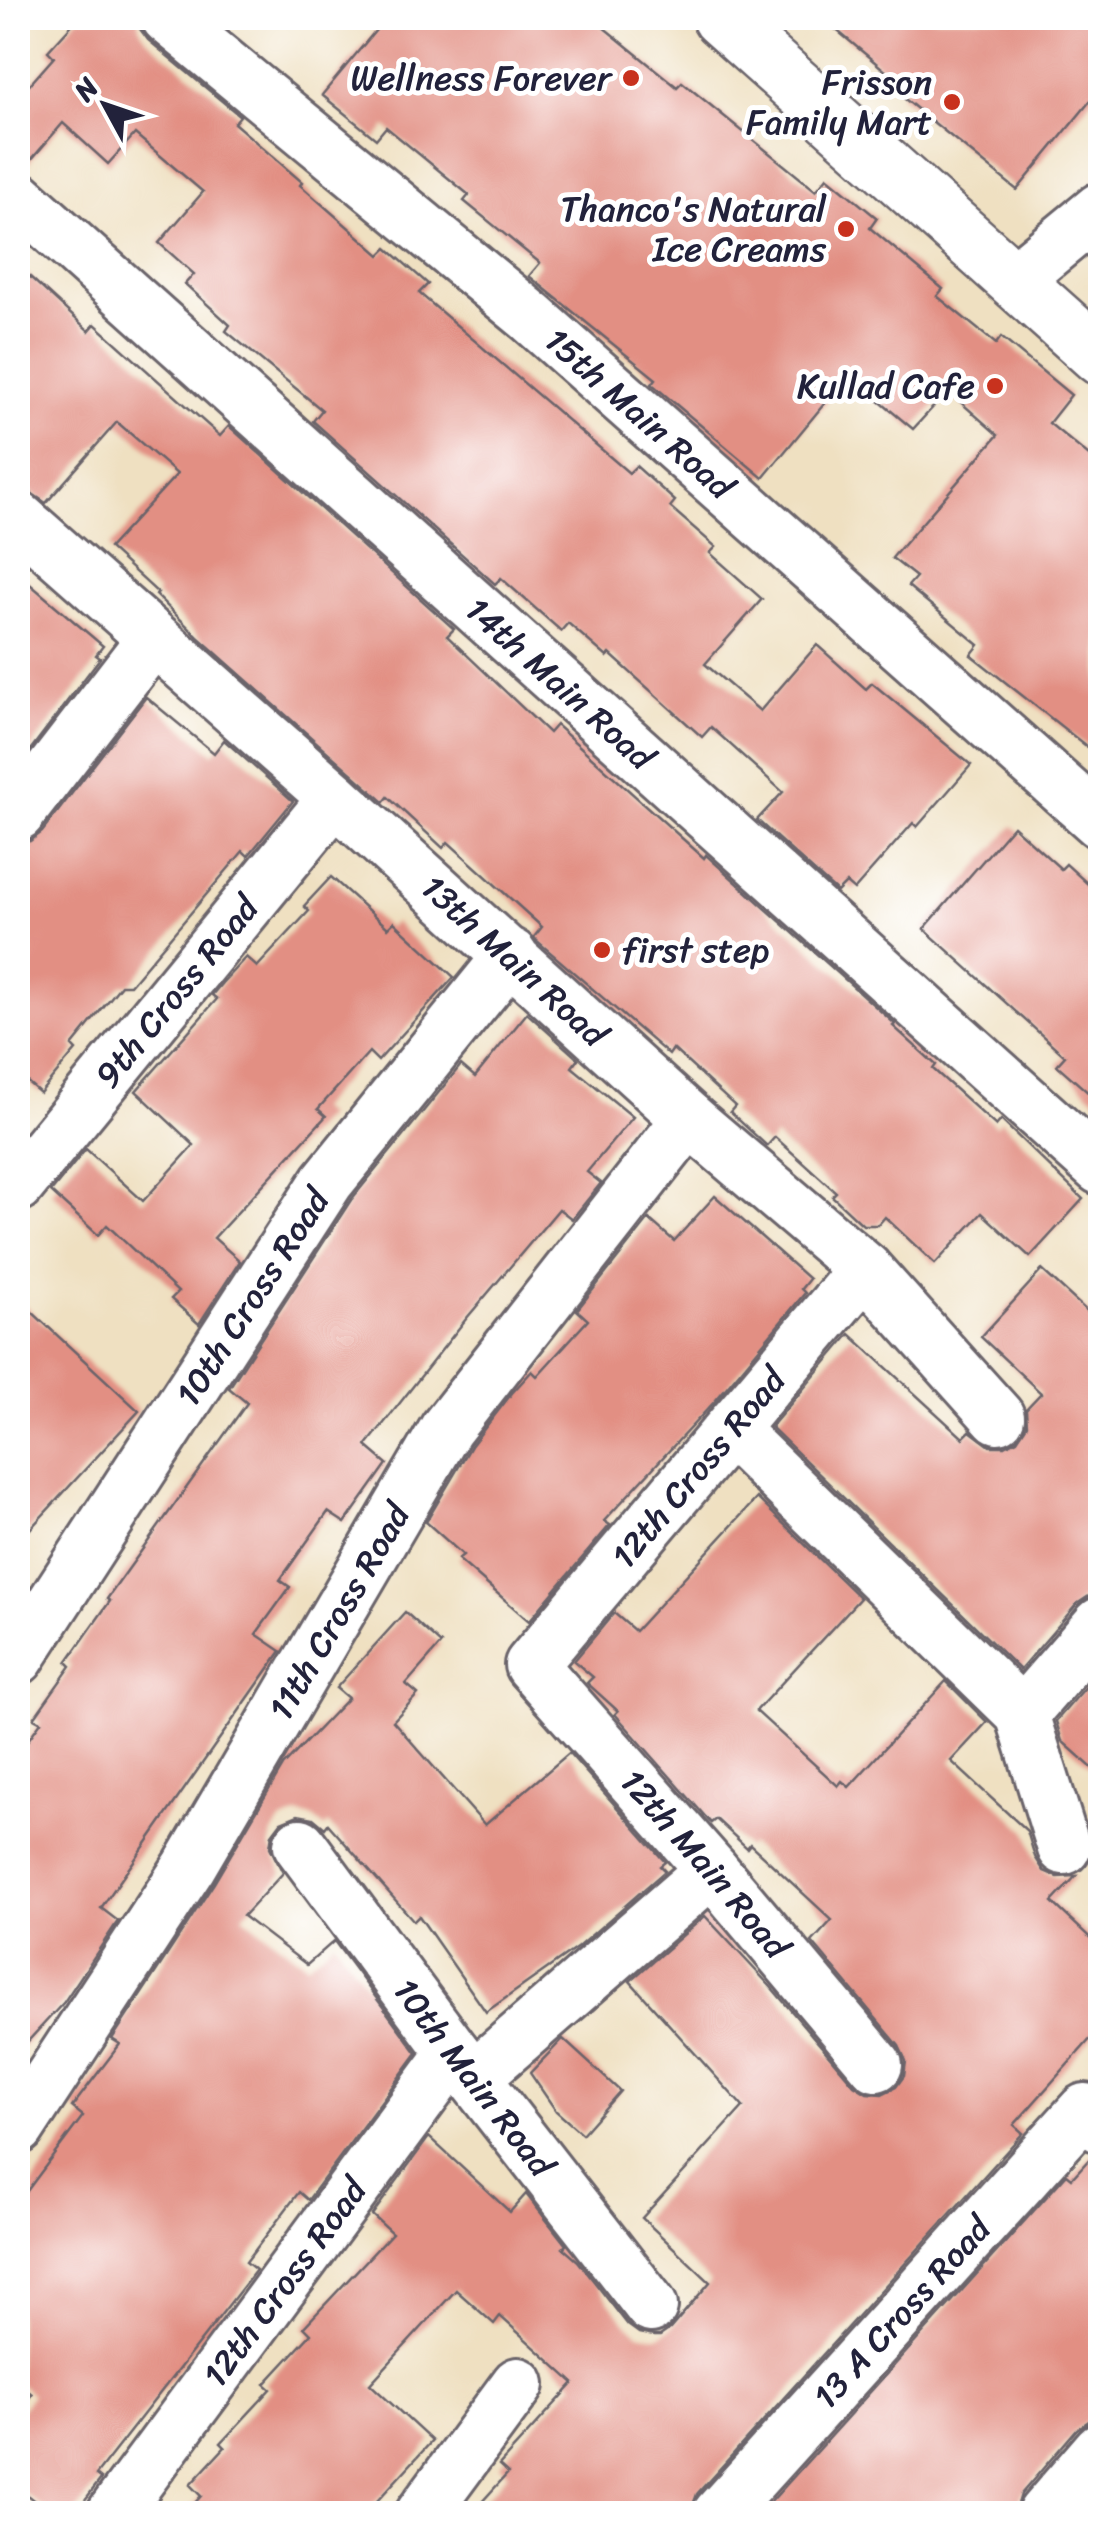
<svg xmlns="http://www.w3.org/2000/svg" width="1118" height="2531" viewBox="0 0 1118 2531" font-family="Sriracha,sans-serif">
<style>
.building{fill:#e28f83}
.lines{fill:none;stroke-linecap:round;stroke-linejoin:round}
.minor-casing{stroke:#6a646a;stroke-width:58}
.tertiary-casing{stroke:#6a646a;stroke-width:60}
.minor{stroke:#fff;stroke-width:52}
.tertiary{stroke:#fff;stroke-width:55}
.poi-dot{fill:#c8321e;stroke:#fff;stroke-width:4}
.labels{text-anchor:middle;stroke-width:10;stroke-linejoin:round;paint-order:stroke}
.poi-label{font-size:35px;fill:#22223b;stroke:#fff;text-anchor:end}
.street-label{font-size:35px;fill:#22223b;stroke:#fff}
</style>
<rect width="100%" height="100%" fill="#fff"/>
<filter id="ink" filterUnits="userSpaceOnUse"><feTurbulence type="fractalNoise" baseFrequency=".01" numOctaves="2"/><feDisplacementMap in="SourceGraphic" scale="20" xChannelSelector="R" yChannelSelector="G"/><feConvolveMatrix kernelMatrix="1 2 1 2 8 2 1 2 1" color-interpolation-filters="sRGB"/></filter>
<filter id="wash" filterUnits="userSpaceOnUse"><feTurbulence type="fractalNoise" baseFrequency=".0048" numOctaves="4" result="noise"/><feDisplacementMap in="SourceGraphic" scale="40" xChannelSelector="R" yChannelSelector="G"/><feGaussianBlur stdDeviation="2.25" result="paint"/><feColorMatrix in="noise" values="0 0 0 0 0 0 0 0 0 0 0 0 0 0 0 0 0 1.4 0 .05"/><feComposite in="paint" operator="in"/></filter>
<g filter="url(#wash)">
<rect width="100%" height="100%" fill="#efe0c1"/>
<g id="blocks">
<g class="building">
<path d="M78 18H139L140 29 148 40 240 116 234 123 302 182 300 185 380 255 387 248 428 284 419 293 629 473 636 466 675 501 670 507 716 547 710 553 762 599 705 664 760 711 817 645 866 689 872 683 971 765 917 827 913 823 854 890 846 883 837 892 757 820 783 792 711 727 702 737 610 654 607 657 568 623 561 631 501 578 495 584 313 421 322 410 226 331 230 325 185 284 194 274 159 243 203 192 135 134 108 164 63 123 24 168H18V98L54 57 48 51Z"/>
<path d="M386 18H592L677 87 682 82 816 191 827 177 877 218 870 228 943 289 937 296 996 344 1001 337 1071 395 1049 423 1100 465V757L971 655 979 645 908 586 916 577 892 558 998 435 948 391 913 429 848 375 763 478 652 384 656 379 529 276 540 263 464 201 469 195 386 127 376 139 322 95Z"/>
<path d="M822 18H1100V89L1017 190 900 95 906 88Z"/>
<path d="M18 266 89 331 95 324 220 436 229 426 454 629 447 636 549 733 556 725 704 858 706 855 895 1024 893 1026 936 1065 933 1069 996 1126 1001 1120 1083 1199 1030 1257 982 1213 935 1264 885 1217 878 1225H863L832 1196 836 1192 775 1137 767 1146 730 1112 735 1106 673 1049 669 1055 536 940 534 937 542 927 448 842 443 848 388 797 384 802 198 637 156 595 158 593 109 548 177 474 117 422 46 503 25 489H18Z"/>
<path d="M18 574 103 646 96 655 100 658 18 766Z"/>
<path d="M146 697 214 753 224 740 293 801 248 856 243 851 130 985H121L72 1046 76 1050 40 1093 18 1074V843L30 841 42 832Z"/>
<path d="M1013 826 1061 869 1066 864 1100 895V1103L1057 1065 1065 1056 924 929Z"/>
<path d="M331 877 388 928 394 922 454 977 378 1061 369 1052 318 1109 326 1116 214 1238 240 1261 199 1324 171 1299 178 1292 107 1225 98 1235 51 1192 86 1149 143 1201 194 1145 136 1091 217 999 212 995 222 983 246 957 257 967 309 911 304 906Z"/>
<path d="M527 1013 578 1059 572 1067 633 1117 587 1172 601 1183 572 1219 559 1209 466 1319 366 1446 387 1464 345 1523 328 1512 280 1580 290 1587 256 1634 281 1651 101 1908 118 1921 64 2002 18 2052V1754L41 1722 34 1718 71 1666 67 1662 110 1601 107 1599 247 1403 229 1388 351 1200 461 1065 475 1077Z"/>
<path d="M715 1196 809 1279 801 1289 805 1293 715 1401 604 1521 610 1525 529 1621 458 1559 463 1555 426 1522 471 1446 512 1393 532 1371 537 1376 588 1320 577 1310 649 1219 674 1241Z"/>
<path d="M1042 1270 1100 1323V1594L1089 1596 1077 1604 1020 1670 771 1427 850 1334 963 1438 970 1431 990 1446H1005L1017 1440 1027 1425 1026 1409 1041 1393 981 1337Z"/>
<path d="M18 1299 139 1411 18 1542Z"/>
<path d="M757 1498 860 1598 756 1711 838 1786 842 1781 849 1787 946 1681 987 1722 951 1761 1027 1831 1035 1857 1044 1871 1058 1877 1076 1876 1052 1902 1100 1947V2028L1014 2125 1023 2133 697 2494 690 2514H471L508 2473 499 2465 574 2383 500 2316 494 2324 456 2290 370 2384 432 2441 365 2514H185L201 2496 190 2485 225 2447 221 2443 271 2389 265 2384 311 2334 304 2327 392 2233 372 2215 429 2137 510 2212 526 2194 566 2245 563 2248 578 2261 628 2325 639 2333 654 2336H660L670 2329 710 2282 642 2218 743 2107 630 1981 705 1916 771 1987 854 2085 867 2093 882 2094 896 2087 904 2076 906 2061 899 2046 812 1942 832 1920 750 1844 747 1848 716 1819 711 1823 615 1714 618 1711 587 1683 593 1677 574 1661 614 1613 635 1631Z"/>
<path d="M405 1612 441 1644 406 1684 418 1694 393 1721 485 1825 569 1753 665 1862 660 1866 665 1871 578 1947 486 2012 419 1916 414 1921 328 1824 325 1828 313 1818 298 1815 281 1822 272 1834 270 1847 283 1873 243 1916 307 1965 334 1941 417 2053 308 2200 299 2192 246 2262 256 2270 96 2475 101 2479 74 2514H51L18 2488V2414L32 2394 18 2383V2203L83 2116 72 2107 120 2044 112 2039 214 1883 283 1766 348 1698 336 1688Z"/>
<path d="M1090 1682 1100 1691V1775L1062 1741 1056 1721Z"/>
<path d="M563 2039 620 2091 582 2134 556 2111 530 2073Z"/>
<path d="M1093 2155H1100V2420L1089 2421 1077 2429 1021 2494 1015 2514H760L1067 2174 1072 2178Z"/>
</g>
</g>
</g>
<g filter="url(#ink)">
<use href="#blocks" fill-opacity="0" stroke="#6a646a" stroke-width="2.5"/>
<g class="lines">
<g class="minor-casing">
<g id="minor">
<path id="s1" d="M168 18 531 317 1100 822"/>
<path id="s2" d="M18 197 1100 1168"/>
<path d="M1014 280 1100 209"/>
<path id="s3" d="M18 518 335 798 689 1119 865 1269 998 1417"/>
<path d="M18 814 153 639"/>
<path id="s4" d="M18 1185 335 798"/>
<path id="s5" d="M865 1269 531 1665 712 1870 876 2065"/>
<path d="M731 1430 1022 1714 1064 1848"/>
<path id="s6" d="M18 1658 327 1182 511 955"/>
<path d="M1022 1714 1100 1624"/>
<path id="s7" d="M300 1845 454 2053 651 2306"/>
<path d="M475 2076 712 1870"/>
<path id="s8" d="M18 2128 189 1867 446 1429 689 1119"/>
<path id="s9" d="M113 2514 454 2053"/>
<path d="M422 2514 518 2384"/>
<path id="s10" d="M719 2514 1085 2110 1100 2126"/>
<path d="M1044 2514 1100 2449"/>
</g>
</g>
<g class="tertiary-casing">
<path id="tertiary" d="M720 18 1100 357"/>
</g>
<use href="#minor" class="minor"/>
<use href="#tertiary" class="tertiary"/>
</g>
</g>
<g class="poi-dot">
<circle cx="631" cy="78" r="10"/>
<circle cx="952" cy="102" r="10"/>
<circle cx="846" cy="229" r="10"/>
<circle cx="995" cy="386" r="10"/>
<circle cx="602" cy="950" r="10"/>
</g>
<g class="labels">
<g class="poi-label">
<text x="611" y="90">Wellness Forever</text>
<text x="932" y="94">Frisson<tspan x="932" dy="40">Family Mart</tspan></text>
<text x="826" y="221">Thanco's Natural<tspan x="826" dy="40">Ice Creams</tspan></text>
<text x="975" y="398">Kullad Cafe</text>
<text x="622" y="962" text-anchor="start">first step</text>
</g>
<g class="street-label">
<text dy="12" stroke="none"><textPath href="#s1" startOffset="615">15th Main Road</textPath></text>
<text dy="12" stroke="none"><textPath href="#s2" startOffset="728">14th Main Road</textPath></text>
<text dy="12" stroke="none"><textPath href="#s3" startOffset="665">13th Main Road</textPath></text>
<text dy="12" stroke="none"><textPath href="#s4" startOffset="250">9th Cross Road</textPath></text>
<text dy="12" stroke="none"><textPath href="#s6" startOffset="430">10th Cross Road</textPath></text>
<text transform="translate(698 1468) rotate(-50)" y="12">12th Cross Road</text>
<text dy="12" stroke="none"><textPath href="#s8" startOffset="608">11th Cross Road</textPath></text>
<text dy="12" stroke="none"><textPath href="#s5" startOffset="782">12th Main Road</textPath></text>
<text dy="12" stroke="none"><textPath href="#s7" startOffset="290">10th Main Road</textPath></text>
<text dy="12" stroke="none"><textPath href="#s9" startOffset="288">12th Cross Road</textPath></text>
<text dy="12" stroke="none"><textPath href="#s10" startOffset="272">13 A Cross Road</textPath></text>
</g>
</g>
<rect width="1118" height="2531" fill="none" stroke="#fff" stroke-width="60"/>
<g transform="translate(105 105) rotate(310)" stroke="#ffffff" stroke-width="8" paint-order="stroke">
<path d="M0-8L18 38L0 25L-18 38Z" fill="#22223b"/>
<text y="-15" font-size="28" font-weight="bold" text-anchor="middle" fill="#22223b">N</text>
</g>
</svg>
